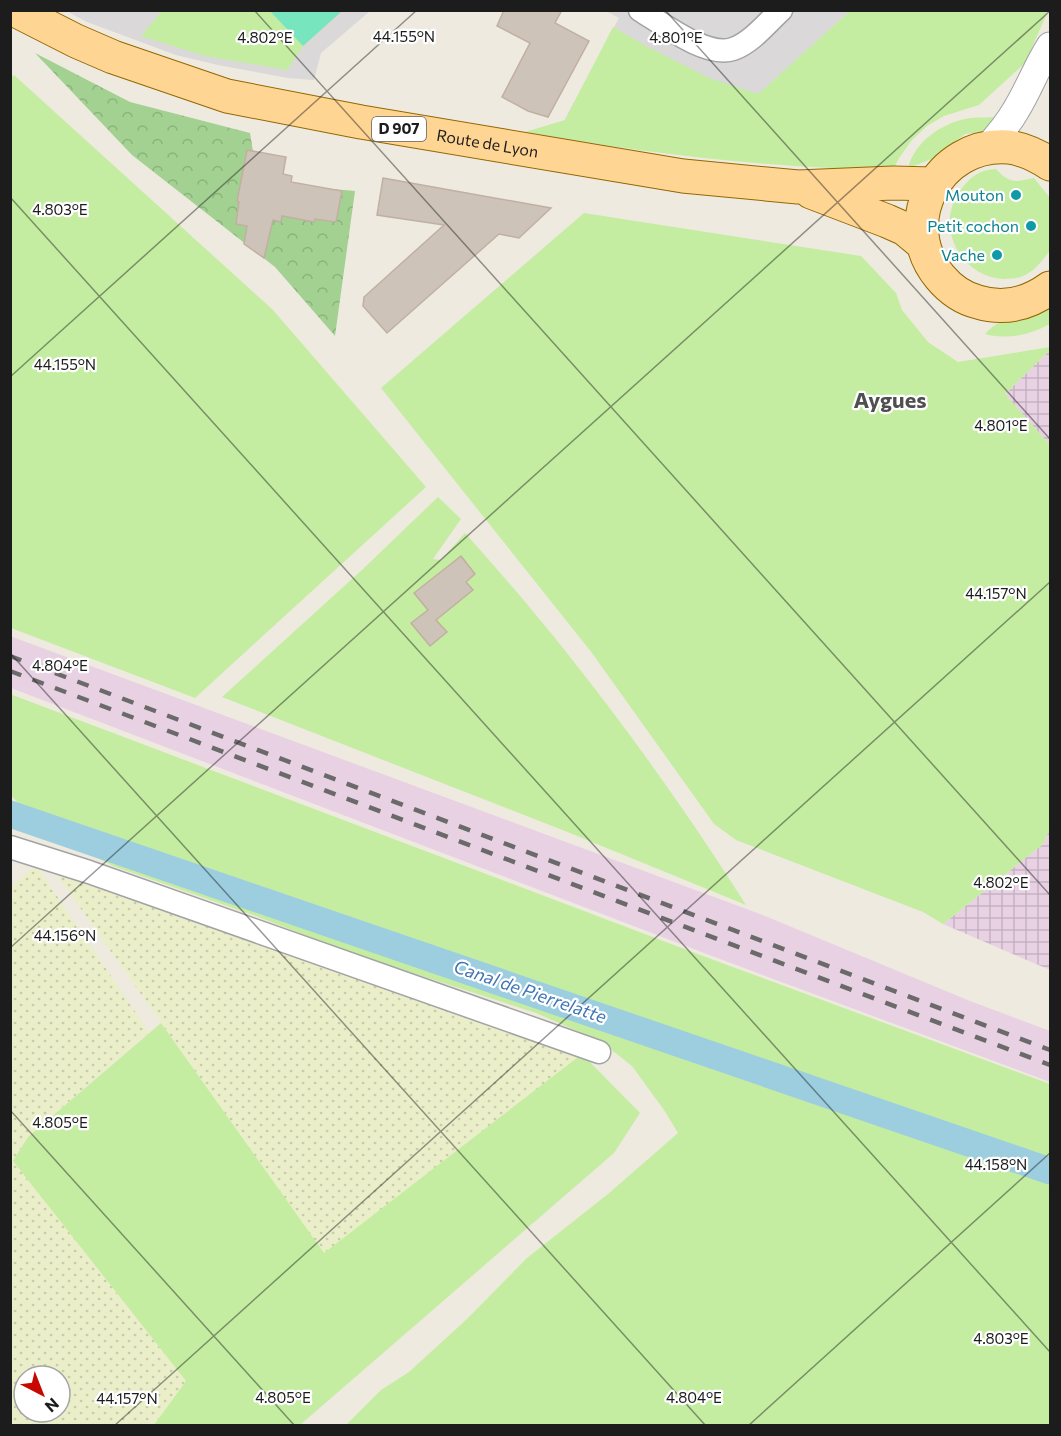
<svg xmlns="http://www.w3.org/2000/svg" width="1061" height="1436" viewBox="0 0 1061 1436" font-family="Commissioner,sans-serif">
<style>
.residential{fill:#dad8d8}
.industrial{fill:url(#industrial-grid)}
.railway{fill:#e8d1e3}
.farmland{fill:url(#farmland-dots);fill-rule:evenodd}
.grass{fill:#c4eda1}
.forest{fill:url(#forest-crowns)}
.pitch{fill:#77e5be}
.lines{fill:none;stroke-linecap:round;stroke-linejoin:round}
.canal{stroke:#9ccee0;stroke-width:27}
.building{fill:#cec3b9;stroke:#c1b0a1;stroke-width:1.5}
.minor-casing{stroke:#a3a3a3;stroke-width:25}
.tertiary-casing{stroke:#a3a3a3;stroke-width:29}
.primary-casing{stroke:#936800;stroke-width:35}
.minor{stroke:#fff;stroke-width:22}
.tertiary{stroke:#fff;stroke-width:27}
.primary{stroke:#ffd594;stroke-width:33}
.rail{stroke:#6a6a6a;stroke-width:4.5;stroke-dasharray:12 12;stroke-linecap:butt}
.ticks{fill:none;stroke:#1c1c1c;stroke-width:1.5;stroke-opacity:0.45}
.culture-dot{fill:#0f9aa8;stroke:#fff;stroke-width:2}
.labels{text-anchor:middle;stroke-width:4.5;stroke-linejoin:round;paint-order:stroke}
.shield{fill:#fff;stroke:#606060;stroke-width:1.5}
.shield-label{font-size:15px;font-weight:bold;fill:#1c1c1c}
.street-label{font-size:16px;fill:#1c1c1c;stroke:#fff}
.culture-label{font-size:16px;fill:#0d838f;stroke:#fff;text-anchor:end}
.water-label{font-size:18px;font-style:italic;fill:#4176b2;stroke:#fff}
.district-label{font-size:22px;font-weight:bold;fill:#4f4f4f;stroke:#fff}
.ticks-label{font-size:15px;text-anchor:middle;fill:#1c1c1c;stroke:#fff;stroke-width:4.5;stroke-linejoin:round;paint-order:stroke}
</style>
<defs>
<pattern id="industrial-grid" width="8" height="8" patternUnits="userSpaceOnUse" patternTransform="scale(1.5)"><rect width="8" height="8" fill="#e8d1e3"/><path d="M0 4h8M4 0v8" fill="none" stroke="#c6b3c2"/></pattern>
<pattern id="farmland-dots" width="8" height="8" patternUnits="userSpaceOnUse" patternTransform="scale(1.5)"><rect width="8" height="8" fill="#ebefc9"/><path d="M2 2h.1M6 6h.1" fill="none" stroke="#c9ccac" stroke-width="1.8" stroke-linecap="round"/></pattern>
<pattern id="forest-crowns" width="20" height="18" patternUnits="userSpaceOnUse" patternTransform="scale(1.5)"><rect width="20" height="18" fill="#a2d191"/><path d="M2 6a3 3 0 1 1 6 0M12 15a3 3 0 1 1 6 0" fill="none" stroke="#8bb37c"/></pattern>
</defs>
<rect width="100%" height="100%" fill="#eeeae0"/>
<g class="residential">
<path d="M69 11H370L321 53 314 80 288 78 218 65 176 55 87 22 70 13Z"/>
<path d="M606 11H850L759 94 612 129 565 119 619 18Z"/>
</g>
<g class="industrial">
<path d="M1050 350V445L1005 394Z"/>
<path d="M1050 828V970L943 924 1043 844Z"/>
</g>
<path class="railway" d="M10 636 760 914 970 1001 1050 1031V1082L712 956 11 688Z"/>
<g class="farmland">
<path d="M36 865 149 1032 28 1137 13 1161 186 1381 154 1425H11L10 888ZM24 1376H60V1412H24Z"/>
<path d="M50 865 582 1054 324 1254Z"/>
</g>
<g class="grass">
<path d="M162 11H270L303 46 287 70 205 56 141 36Z"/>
<path d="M850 11H1048L1025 63 979 105 944 116 927 126 912 140 899 158 893 170C770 168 647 154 525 132L565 120 613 27 646 46 709 78 758 94Z"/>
<path d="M14 75 273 310 426 487 195 698 11 628 10 78Z"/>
<path d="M994 117 992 125 981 132 965 134 932 159 908 168C915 141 943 122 970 118 978 117 986 118 994 117Z"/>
<path d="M996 169C1010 184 1015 182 1034 178L1050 198 1049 252C1043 259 1038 267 1030 272 1022 278 1013 279 1004 279 959 277 933 224 962 188 972 176 979 170 996 169Z"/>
<path d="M584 213 861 256 896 293 902 310 928 342 958 362 1050 347V350L1005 394 1050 445V828L1043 844 943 924 923 912 736 840 714 824 592 653 381 388Z"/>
<path d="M1050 305V324C1030 335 1008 340 985 334 1000 316 1029 312 1050 305Z"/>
<path d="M438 497 461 519 433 559 441 560 465 533C569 648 663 774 746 905L565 831 222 697 363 569Z"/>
<path d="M10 694 703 956 1050 1084V1425H346L381 1390 409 1372 468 1318 527 1258 608 1194 678 1133 664 1110 632 1066 600 1041 536 1013 351 953 256 916 113 866 37 825 11 795Z"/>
<path d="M161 1023 324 1253 582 1054 640 1113 614 1153 300 1425H154L186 1381 13 1161 28 1137Z"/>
</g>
<path class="forest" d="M35 53 130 102 250 133 258 182 355 191 335 336 275 267 132 155Z"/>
<path class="pitch" d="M270 11H342L303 46Z"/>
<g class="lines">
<path class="canal" d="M10 814 1050 1171"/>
</g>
<g class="building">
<path d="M504 10H562L555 23 589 41 548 117 528 111 502 97 530 43 497 26Z"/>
<path d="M247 150 286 157 283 174 292 176 291 182 342 191 336 222 315 219 314 222 282 216 281 222 273 220 264 258 244 244 247 226 236 224 239 202 237 201Z"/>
<path d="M383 178 461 192 551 208 519 238 499 234 387 333 363 306 364 297 444 225 377 215Z"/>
<path d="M461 556 475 574 466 582 473 590 436 620 447 632 430 646 411 623 428 610 414 593Z"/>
</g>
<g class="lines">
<g class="minor-casing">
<g id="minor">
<path d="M640 10C663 24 707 58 733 49 751 43 767 23 781 10"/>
<path d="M10 847 89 872 599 1052"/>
</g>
</g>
<g class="tertiary-casing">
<path id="tertiary" d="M987 148C998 136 1008 124 1016 110 1029 89 1037 66 1050 46"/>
</g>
<g class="primary-casing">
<g id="primary">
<path id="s1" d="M15 10 76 41 113 57 227 96 361 122 683 176 798 187 893 183 933 184"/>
<path d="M1050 164C1038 156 1024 149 1008 147 938 142 895 223 940 277 950 289 962 298 978 302 1004 310 1028 304 1050 288"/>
<path d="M811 192 887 221 905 229 923 244"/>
</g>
</g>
<use href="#minor" class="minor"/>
<use href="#tertiary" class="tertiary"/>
<use href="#primary" class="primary"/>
<g class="rail">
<path d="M10 656 1050 1050"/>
<path d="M10 671 1050 1065"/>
</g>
</g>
<path class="ticks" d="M254 10 1050 895M665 10 1050 439M10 197 1050 1352M10 377 417 10M10 653 706 1426M10 948 1050 11M10 1110 295 1426M114 1426 1050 582M748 1426 1050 1153"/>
<g class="culture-dot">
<circle cx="1016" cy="195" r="6"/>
<circle cx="1031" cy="226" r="6"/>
<circle cx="997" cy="255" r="6"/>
</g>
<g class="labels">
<rect class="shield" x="372" y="117" width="54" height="24" rx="4.5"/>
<g class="shield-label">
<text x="399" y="134">D 907</text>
</g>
<g class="street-label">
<text dy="6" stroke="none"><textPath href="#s1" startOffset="494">Route de Lyon</textPath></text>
</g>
<g class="culture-label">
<text x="1004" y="201">Mouton</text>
<text x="1019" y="232">Petit cochon</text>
<text x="985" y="261">Vache</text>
</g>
<g class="water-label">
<text transform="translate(530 992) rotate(19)" y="6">Canal de Pierrelatte</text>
</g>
<g class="district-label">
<text x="890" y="408">Aygues</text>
</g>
</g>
<g class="ticks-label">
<text x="404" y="42">44.155°N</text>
<text x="265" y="43">4.802°E</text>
<text x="676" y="43">4.801°E</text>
<text x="60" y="215">4.803°E</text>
<text x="65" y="370">44.155°N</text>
<text x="1001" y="431">4.801°E</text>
<text x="996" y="599">44.157°N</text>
<text x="60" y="671">4.804°E</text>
<text x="1001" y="888">4.802°E</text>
<text x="65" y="941">44.156°N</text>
<text x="60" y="1128">4.805°E</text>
<text x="996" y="1170">44.158°N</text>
<text x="1001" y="1344">4.803°E</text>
<text x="283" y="1403">4.805°E</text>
<text x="694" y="1403">4.804°E</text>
<text x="127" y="1404">44.157°N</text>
</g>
<rect width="1061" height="1436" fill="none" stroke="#1c1c1c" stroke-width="24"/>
<g transform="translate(42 1394) rotate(138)"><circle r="28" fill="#ffffff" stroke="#a4a4a4" stroke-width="1.5"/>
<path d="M0-4.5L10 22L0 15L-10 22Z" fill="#c70700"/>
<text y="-9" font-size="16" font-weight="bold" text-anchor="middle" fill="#1c1c1c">N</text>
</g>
</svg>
